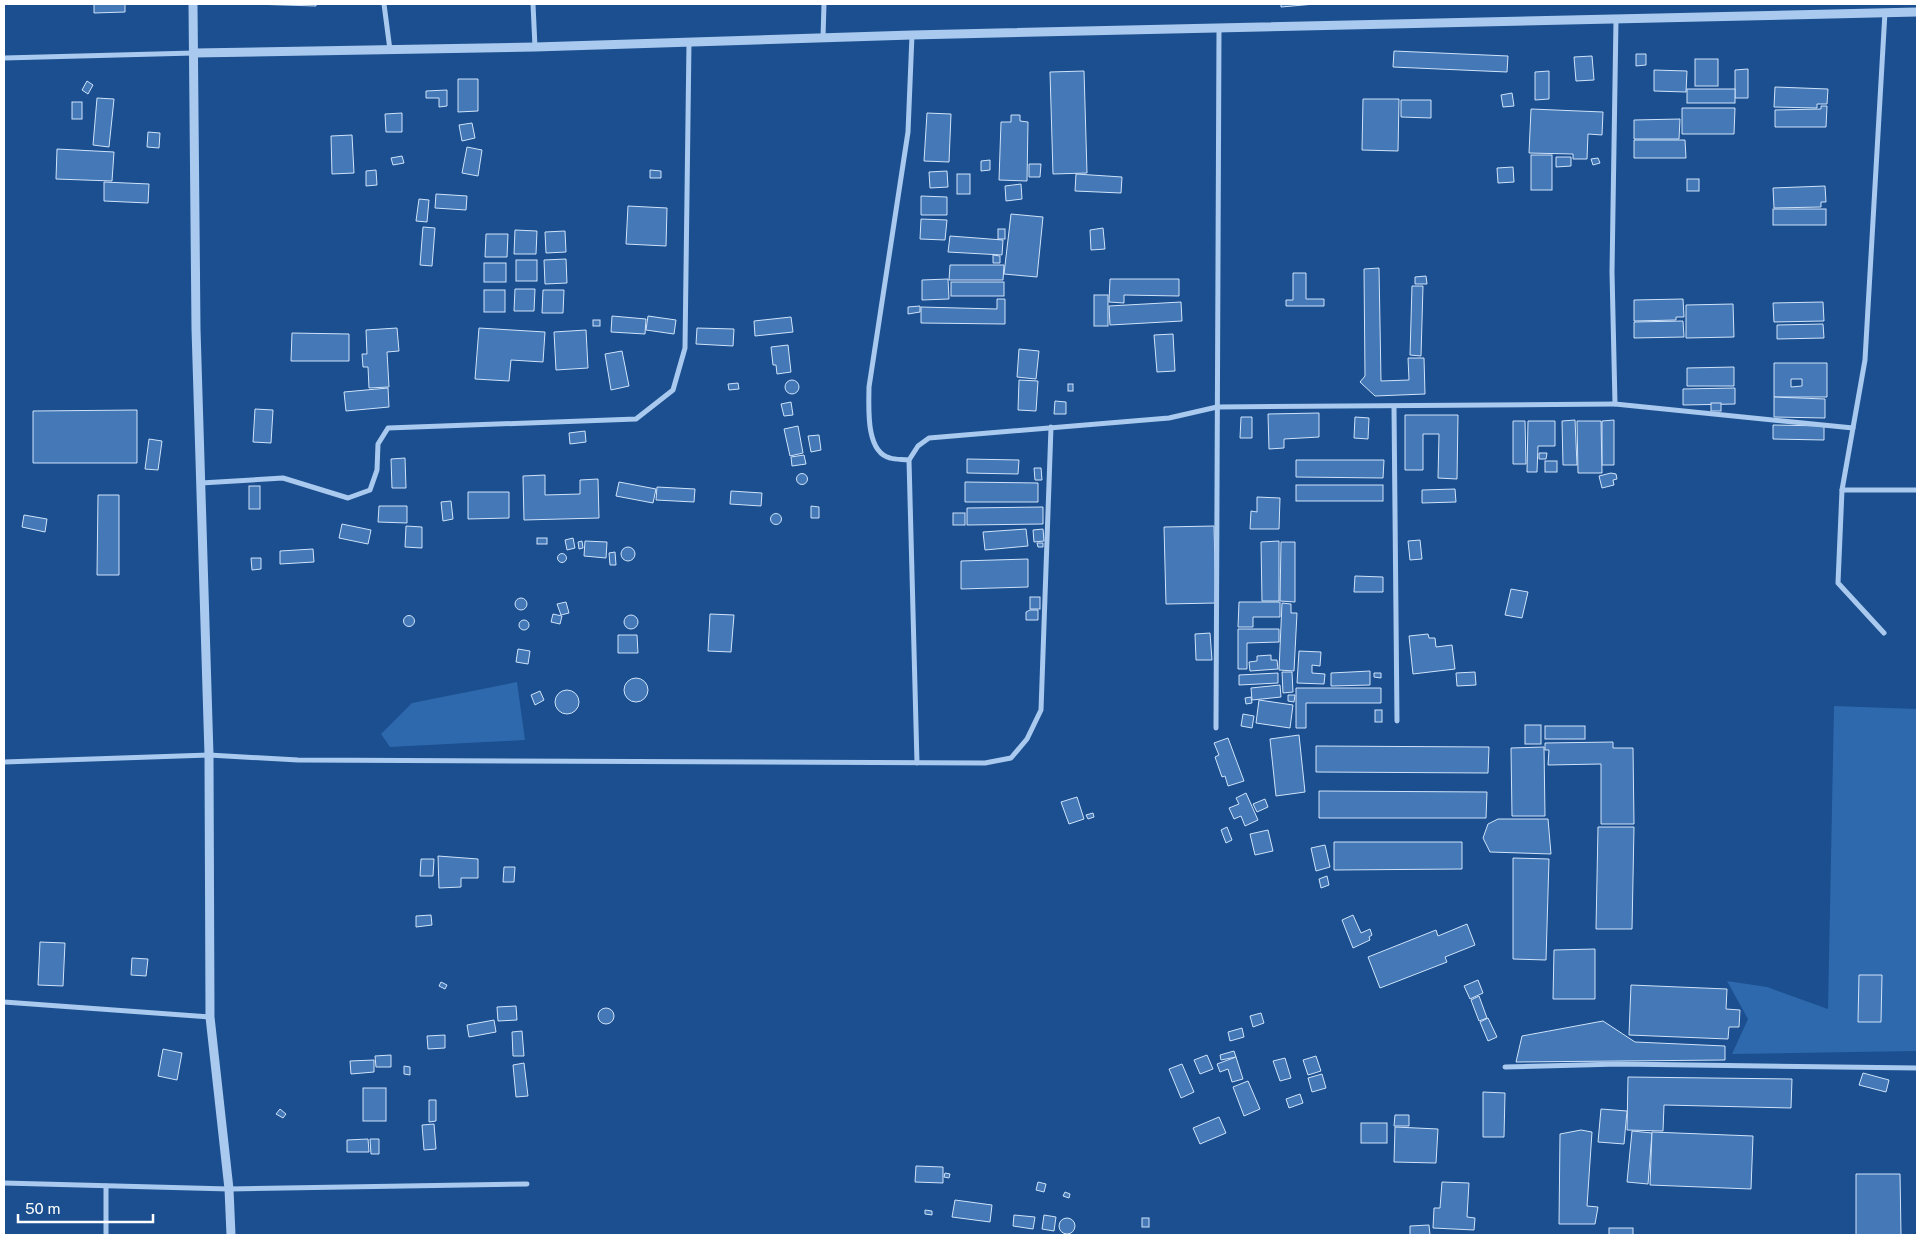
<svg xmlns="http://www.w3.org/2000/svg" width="1921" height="1239" viewBox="0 0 1921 1239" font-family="'Public Sans',sans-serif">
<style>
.green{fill:#2e69ad}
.building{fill:#4478b7;stroke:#cfe3fa;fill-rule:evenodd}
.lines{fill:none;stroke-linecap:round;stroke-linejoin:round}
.minor{stroke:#a9c9ee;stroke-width:5}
.tertiary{stroke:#a9c9ee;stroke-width:9}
</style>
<rect width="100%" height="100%" fill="#1b4f8f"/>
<g class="green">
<path d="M517 682 525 740 390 747 381 734 412 703Z"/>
<path d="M1834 706 1917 709V1051L1732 1054 1748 1019 1727 981 1767 987 1828 1009Z"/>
</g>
<g class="building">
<path d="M94 4H125V12L94 13Z"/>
<path d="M251 4H316V6Z"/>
<path d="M1281 4H1315L1281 7Z"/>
<path d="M1394 51 1508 56 1507 72 1393 67Z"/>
<path d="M1636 54H1646V65L1636 66Z"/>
<path d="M1592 56 1594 80 1576 81 1574 57Z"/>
<rect x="1695" y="59" width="23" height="27"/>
<path d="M1748 69V98H1735V70Z"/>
<path d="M1654 70 1687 71 1686 92 1654 91Z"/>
<path d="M1084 71 1087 173 1053 174 1050 72Z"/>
<path d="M1549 71V99L1535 100V72Z"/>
<path d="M458 79H478V111L458 112Z"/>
<path d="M87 81 93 85 88 94 82 90Z"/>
<path d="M1775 87 1828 89 1827 104H1817V108L1774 107Z"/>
<rect x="1687" y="89" width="48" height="14"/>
<path d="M447 90V106L439 107V98H426V91Z"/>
<path d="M1512 93 1514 106 1503 107 1501 95Z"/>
<path d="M97 98 114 99 109 147 93 145Z"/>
<path d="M1363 99H1399L1398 151 1362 150Z"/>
<path d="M1401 100H1431V118L1401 117Z"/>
<rect x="72" y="102" width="10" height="17"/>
<path d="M1821 106H1827L1826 127H1775V110L1821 109Z"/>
<path d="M1682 108H1735L1734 134H1682Z"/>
<path d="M1531 109 1603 112 1602 135 1588 134 1587 159H1573V154L1529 153Z"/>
<path d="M402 113V132H386L385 114Z"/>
<path d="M927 113 951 114 949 162 924 161Z"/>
<path d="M1011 115H1020V121L1028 122 1027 181 999 180 1001 122H1011Z"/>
<path d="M1680 119 1679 139H1634V120Z"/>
<path d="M472 123 475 138 462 141 459 125Z"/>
<path d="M148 132 160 133 159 148 147 147Z"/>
<path d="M352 135 354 173 332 174 331 136Z"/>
<path d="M1634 140H1685L1686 158H1634Z"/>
<path d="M467 147 482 150 478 176 462 173Z"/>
<path d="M57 149 114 152 112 181 56 179Z"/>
<rect x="1531" y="155" width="21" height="35"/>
<path d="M402 156 404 163 393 165 391 158Z"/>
<path d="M1556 157H1571V166L1556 167Z"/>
<path d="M1598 158 1600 163 1593 165 1591 159Z"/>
<path d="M990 160V170L981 171V161Z"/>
<path d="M1029 164H1041L1040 177H1029Z"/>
<path d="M1513 167 1514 182 1498 183 1497 168Z"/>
<path d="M376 170 377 185 366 186V171Z"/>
<path d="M650 170 661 171V178H650Z"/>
<path d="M947 171 948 187 930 188 929 172Z"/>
<rect x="957" y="174" width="13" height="20"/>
<path d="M1076 174 1122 177 1121 193 1075 191Z"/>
<rect x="1687" y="179" width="12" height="12"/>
<path d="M104 182 149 184 148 203 104 201Z"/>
<path d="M1021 184 1022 199 1006 201 1005 186Z"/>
<path d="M1825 186 1826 202H1821V207L1774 208 1773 188Z"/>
<path d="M436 194 467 196 466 210 435 208Z"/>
<path d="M921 196 947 197V215H921Z"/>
<path d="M419 199 429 200 427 222 416 221Z"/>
<path d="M628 206 667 208 666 246 626 244Z"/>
<rect x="1773" y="209" width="53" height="16"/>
<path d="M1011 214 1043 217 1037 277 1004 274Z"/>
<path d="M921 219 947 220 945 240 920 239Z"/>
<path d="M423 227 435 228 432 266 420 265Z"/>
<path d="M1103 228 1105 249 1091 250 1090 230Z"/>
<rect x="998" y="229" width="7" height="10"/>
<path d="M515 230 537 231 536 254H514Z"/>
<path d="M565 231 566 252 546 253 545 232Z"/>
<path d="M486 234H508L507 257H485Z"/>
<path d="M950 236 1003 240 1002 255 948 252Z"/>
<path d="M993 255 1000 256V263H993Z"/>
<path d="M566 259 567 283 545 284 544 260Z"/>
<rect x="516" y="260" width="21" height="21"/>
<rect x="484" y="263" width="22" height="19"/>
<path d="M950 265H1004L1003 280H949Z"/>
<path d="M1379 268 1381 381 1409 380 1408 358H1424L1425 394 1375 396 1360 382 1365 376 1364 269Z"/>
<path d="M1293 273H1306V299H1324V306H1286V300H1293Z"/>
<path d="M1426 276 1427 284H1415V277Z"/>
<path d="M948 279 949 299 922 300V280Z"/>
<path d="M1110 279H1179V296L1124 295V303L1109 302Z"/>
<rect x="951" y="282" width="53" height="14"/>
<path d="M1412 286H1423L1421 356 1410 355Z"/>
<path d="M515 289H535L534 311H514Z"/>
<rect x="484" y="290" width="21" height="22"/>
<path d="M543 290H564L563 313H542Z"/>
<rect x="1094" y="295" width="14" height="31"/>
<path d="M997 299H1005V324L921 323V307L997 309Z"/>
<path d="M1683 299 1684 317H1676V320L1634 321V300Z"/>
<path d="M1181 302 1182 321 1110 325 1109 306Z"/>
<path d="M1823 302 1824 321 1774 322 1773 303Z"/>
<path d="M1733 304 1734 337 1686 338V305Z"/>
<path d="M920 306V312L908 314V307Z"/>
<path d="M612 316 646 319 645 334 611 332Z"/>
<path d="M648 316 676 320 674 334 646 330Z"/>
<path d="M791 317 793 332 755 336 754 321Z"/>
<rect x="593" y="320" width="7" height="6"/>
<path d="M1683 321 1684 337 1634 338V322Z"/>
<path d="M1823 324 1824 338 1777 339V325Z"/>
<path d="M397 328 399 351 387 352 389 387 369 388 368 367H363L362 354H367L366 330Z"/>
<path d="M479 328 545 332 543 362 511 360 509 381 475 379Z"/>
<path d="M697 328 734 329 733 346 696 344Z"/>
<path d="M586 330 588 368 556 370 554 332Z"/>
<path d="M292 333 349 334V361H291Z"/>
<path d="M1173 334 1175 371 1157 372 1154 335Z"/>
<path d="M788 345 791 372 777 374 776 365H773L771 347Z"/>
<path d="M1019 349 1039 351 1036 379 1017 377Z"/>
<path d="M622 351 629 386 611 390 605 354Z"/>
<path d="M1774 363H1827V397H1774ZM1791 379H1802V386L1791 387Z"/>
<path d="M1734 367V386H1687V368Z"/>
<path d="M1019 380 1038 381 1036 411 1018 410Z"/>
<circle cx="792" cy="387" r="7"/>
<path d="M738 383 739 389 729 390 728 384Z"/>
<rect x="1068" y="384" width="5" height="7"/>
<path d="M388 388 389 407 346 411 344 392Z"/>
<path d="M1735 388V404L1683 405V389Z"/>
<path d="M1774 397 1825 399V418L1774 417Z"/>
<path d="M1055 401 1066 402V414H1054Z"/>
<path d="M791 402 793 415 784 416 781 404Z"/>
<rect x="1711" y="403" width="10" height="8"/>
<path d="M255 409 273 410 271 443 253 442Z"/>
<path d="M137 410V463H33V411Z"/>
<path d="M1319 413V437L1284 439V448L1269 449 1268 414Z"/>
<path d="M1405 415H1458L1457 479 1438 478 1439 434H1423V470H1405Z"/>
<path d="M1241 417H1252V438H1240Z"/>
<path d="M1355 417 1369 418 1368 439 1354 438Z"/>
<path d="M1575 420 1577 465H1563L1562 421Z"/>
<path d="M1614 420V465H1602V421Z"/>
<path d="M1513 421H1525L1526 464H1513Z"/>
<path d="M1528 421H1555V446H1538L1537 472H1527Z"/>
<path d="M1577 421H1601L1602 473H1578Z"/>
<path d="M1773 425 1824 426V440L1773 439Z"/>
<path d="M798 426 803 453 790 456 784 429Z"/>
<path d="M585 431 586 442 570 444 569 433Z"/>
<path d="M819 435 821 450 811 452 808 436Z"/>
<path d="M149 439 162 441 158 470 145 469Z"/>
<path d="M1539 453H1547L1546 459H1539Z"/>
<path d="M804 455 806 464 792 466 791 457Z"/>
<path d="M405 458 406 488H392L391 459Z"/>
<path d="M967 459 1019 460 1018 474 967 473Z"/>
<path d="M1296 460H1384L1383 478 1296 477Z"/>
<rect x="1545" y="461" width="12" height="11"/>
<path d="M1034 468H1041L1042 480H1035Z"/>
<path d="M1611 473 1616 474 1617 479 1613 480 1614 485 1602 488 1599 476Z"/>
<circle cx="802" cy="479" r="5.5"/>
<path d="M545 475V495L580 494V480L598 479 599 518 524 520 523 476Z"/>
<path d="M619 482 656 489 653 503 616 496Z"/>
<path d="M965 482 1038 483V502H965Z"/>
<rect x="1296" y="485" width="87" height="16"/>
<rect x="249" y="486" width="11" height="23"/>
<path d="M657 487 695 489 694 502 656 500Z"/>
<path d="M1455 489 1456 502 1422 503V490Z"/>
<path d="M731 491 762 493 761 506 730 504Z"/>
<path d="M468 492H509V518L468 519Z"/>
<path d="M98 495H119V575H97Z"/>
<path d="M1257 497 1280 498 1279 529H1250L1251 511 1257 512Z"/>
<path d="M451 501 453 519 443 521 441 502Z"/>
<path d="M379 506H407V523L378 522Z"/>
<path d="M811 506 819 507V518H811Z"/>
<path d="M1043 507V524L967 525V508Z"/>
<rect x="953" y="513" width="12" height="12"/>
<circle cx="776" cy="519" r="5.5"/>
<path d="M24 515 47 519 45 532 22 527Z"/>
<path d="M342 524 371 530 368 544 339 538Z"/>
<path d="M406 526 422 527V548L405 547Z"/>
<path d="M1214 526 1216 603 1166 604 1164 527Z"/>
<path d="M1026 529 1028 546 985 550 983 532Z"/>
<path d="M1043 529 1044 541 1034 542 1033 530Z"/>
<rect x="537" y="538" width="10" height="6"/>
<path d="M573 538 575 548 567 550 565 540Z"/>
<path d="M1420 540 1422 559 1410 560 1408 541Z"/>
<path d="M582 541 583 548 579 549 578 542Z"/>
<path d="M585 541 607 542 606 558 584 556Z"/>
<path d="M1279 541V601H1262L1261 542Z"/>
<path d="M1281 542H1295V602L1280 601Z"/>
<path d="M1037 543H1043V547H1038Z"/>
<circle cx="628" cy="554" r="7"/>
<path d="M313 549 314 562 280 564V551Z"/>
<path d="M615 552 616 565H610L609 553Z"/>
<circle cx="562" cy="558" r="4.5"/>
<path d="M251 558H261V569L252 570Z"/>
<path d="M1028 559V587L961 589V561Z"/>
<path d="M1355 576 1383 577V592H1354Z"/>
<path d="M1511 589 1528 592 1522 618 1505 615Z"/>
<rect x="1030" y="597" width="10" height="12"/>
<circle cx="521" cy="604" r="6"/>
<path d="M566 602 569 613 561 615 557 604Z"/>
<path d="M1239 602H1280V617H1253V627H1238Z"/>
<path d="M1282 603 1291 604V613H1297L1294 671 1279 670Z"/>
<path d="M1030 610H1038V620H1026V612Z"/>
<path d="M553 614 562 616 560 624 551 622Z"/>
<path d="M710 614 734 615 731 652 708 651Z"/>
<circle cx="631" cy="622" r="7"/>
<circle cx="409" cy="621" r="5.5"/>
<circle cx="524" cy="625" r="5"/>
<path d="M1238 629H1279V642L1247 643V669H1238Z"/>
<path d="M1210 633 1212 660H1196L1195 634Z"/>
<path d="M1428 634 1429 638H1435L1436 647 1452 645 1455 669 1413 674 1409 636Z"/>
<path d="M618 635H637L638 653H618Z"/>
<path d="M518 649 530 651 528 664 516 662Z"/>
<path d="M1299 651 1321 652 1320 666 1312 665V673L1325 674 1324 684 1297 683Z"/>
<path d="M1271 655V660H1277L1278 669 1250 671 1249 662 1257 661V656Z"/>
<path d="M1370 671V685L1331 686V673Z"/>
<path d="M1282 672H1292L1293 692 1283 693Z"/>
<path d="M1475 672 1476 685 1457 686 1456 673Z"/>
<path d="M1278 673V683L1239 685V675Z"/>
<path d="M1374 673H1381V678L1374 677Z"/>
<circle cx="636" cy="690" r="12"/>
<path d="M1280 685 1281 697 1252 700 1251 688Z"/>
<path d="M1296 688H1381V703H1306V728H1296Z"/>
<circle cx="567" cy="702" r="12"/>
<path d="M540 691 544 700 535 705 531 695Z"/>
<path d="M1288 695H1295L1294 702 1288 701Z"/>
<path d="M1251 697 1252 703 1246 704 1245 698Z"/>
<path d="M1259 700 1293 705 1290 728 1256 723Z"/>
<rect x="1375" y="710" width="7" height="12"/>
<path d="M1243 714 1254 716 1252 728 1241 726Z"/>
<rect x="1525" y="725" width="16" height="19"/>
<rect x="1545" y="726" width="40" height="13"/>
<path d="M1299 735 1305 792 1276 796 1270 739Z"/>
<path d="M1228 738 1244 781 1228 786 1225 776 1222 777 1215 757 1219 755 1214 743Z"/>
<path d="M1613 742V748H1633L1634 824H1601V764L1548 765 1549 750H1545V743Z"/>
<path d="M1316 746 1489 747 1488 773 1316 772Z"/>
<path d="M1544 747 1545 816H1512L1511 748Z"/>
<path d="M1319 791 1487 792 1486 818H1319Z"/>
<path d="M1246 793 1258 820 1245 826 1241 816 1234 819 1229 808 1239 804 1236 798Z"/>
<path d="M1077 797 1084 819 1069 824 1061 802Z"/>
<path d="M1265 799 1268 807 1257 812 1253 804Z"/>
<path d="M1093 813 1094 817 1088 819 1086 815Z"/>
<path d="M1498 819H1548L1551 854 1490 852 1483 838 1488 824Z"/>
<path d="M1227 827 1232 840 1226 843 1221 830Z"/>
<path d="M1598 827H1634L1632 929H1596Z"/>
<path d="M1268 830 1273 851 1255 855 1250 834Z"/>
<path d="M1334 842H1462V869L1334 870Z"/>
<path d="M1325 845 1330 867 1316 871 1311 848Z"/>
<path d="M438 856 478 859V878H461V887L439 888Z"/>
<path d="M1513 858 1549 859 1546 960 1513 959Z"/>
<path d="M421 859H434L433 876H420Z"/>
<path d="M504 867H515L514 882H503Z"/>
<path d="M1327 876 1329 885 1321 888 1319 879Z"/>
<path d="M431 915 432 925 416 927V916Z"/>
<path d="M1353 915 1361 933 1370 929 1372 935 1369 937 1370 940 1353 948 1342 920Z"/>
<path d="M1467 924 1475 945 1445 957 1447 962 1380 988 1368 957 1436 930 1438 936Z"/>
<path d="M40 942 65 943 63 986 38 985Z"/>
<path d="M1595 949V999H1553L1554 950Z"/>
<path d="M132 958 148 959 146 976 131 975Z"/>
<path d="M1859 975H1882L1881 1022H1858Z"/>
<path d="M1478 980 1483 993 1470 999 1464 986Z"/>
<path d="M441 982 447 985 445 989 439 986Z"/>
<path d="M1631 985 1727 989 1726 1009 1740 1010 1739 1027H1729L1728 1039 1629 1035Z"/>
<path d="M1479 996 1487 1018 1479 1021 1471 1000Z"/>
<path d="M516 1006 517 1020 498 1021 497 1007Z"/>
<circle cx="606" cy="1016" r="8"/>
<path d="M1261 1013 1264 1023 1253 1027 1250 1016Z"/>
<path d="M1488 1018 1497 1037 1488 1041 1480 1022Z"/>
<path d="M494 1020 496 1032 469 1037 467 1025Z"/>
<path d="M1603 1021 1635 1042 1725 1046V1060L1516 1062 1522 1036Z"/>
<path d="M1242 1028 1244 1037 1230 1041 1228 1032Z"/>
<path d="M522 1031 524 1056H513L512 1032Z"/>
<path d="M445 1035V1048L428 1049 427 1036Z"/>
<path d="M163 1049 182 1053 177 1080 158 1076Z"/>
<path d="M1234 1051 1236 1057 1221 1060 1220 1055Z"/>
<path d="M391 1055V1067H376L375 1056Z"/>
<path d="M1207 1055 1213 1069 1200 1074 1194 1060Z"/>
<path d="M1316 1056 1321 1071 1308 1075 1303 1060Z"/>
<path d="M1236 1057 1243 1079 1232 1082 1228 1069 1220 1072 1217 1064Z"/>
<path d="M1285 1058 1291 1078 1280 1081 1273 1061Z"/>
<path d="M374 1060V1072L351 1074 350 1061Z"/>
<path d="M524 1063 528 1096 516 1097 513 1065Z"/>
<path d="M1182 1064 1194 1092 1181 1098 1169 1069Z"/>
<path d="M404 1066 410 1067V1075L404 1074Z"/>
<path d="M1863 1073 1889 1080 1886 1092 1859 1085Z"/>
<path d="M1322 1074 1326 1088 1312 1092 1308 1078Z"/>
<path d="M1628 1077 1792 1079 1791 1108 1664 1105 1663 1131 1627 1130Z"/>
<path d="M1248 1081 1260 1109 1244 1116 1233 1087Z"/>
<rect x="363" y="1088" width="23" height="33"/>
<path d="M1483 1092 1505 1093 1504 1137H1483Z"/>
<path d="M1300 1094 1303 1103 1289 1108 1286 1099Z"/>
<path d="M429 1100H436V1121L429 1122Z"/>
<path d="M280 1109 286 1114 283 1118 276 1114Z"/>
<path d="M1601 1109 1627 1111 1624 1144 1598 1142Z"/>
<path d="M1395 1115H1409V1126H1394Z"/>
<path d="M1219 1117 1226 1133 1200 1144 1193 1128Z"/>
<rect x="1361" y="1123" width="26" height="20"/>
<path d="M434 1124 436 1149 424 1150 422 1125Z"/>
<path d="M1395 1127 1438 1129 1436 1163 1394 1162Z"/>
<path d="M1581 1130 1592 1132 1587 1206 1598 1207 1595 1224H1559L1560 1134Z"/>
<path d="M1632 1131 1652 1133 1648 1184 1627 1182Z"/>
<path d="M1652 1132 1753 1136 1751 1189 1650 1185Z"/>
<path d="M368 1139 369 1152H347V1140Z"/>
<path d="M370 1139H379V1154H371Z"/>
<path d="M916 1166 943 1167V1183L915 1182Z"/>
<path d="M945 1173 950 1174 949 1178 944 1177Z"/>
<path d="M1856 1174H1900L1901 1235H1856Z"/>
<path d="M1038 1182 1046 1184 1044 1192 1036 1190Z"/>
<path d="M1442 1182 1469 1183 1467 1217 1475 1218 1474 1230 1433 1228 1434 1208H1440Z"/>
<path d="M1065 1192 1070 1194 1069 1198 1063 1196Z"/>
<path d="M955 1200 992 1205 990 1222 952 1217Z"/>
<path d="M925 1210 932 1211V1215L925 1214Z"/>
<path d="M1014 1215 1035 1217 1033 1229 1013 1226Z"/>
<path d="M1044 1215 1056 1217 1054 1231 1042 1229Z"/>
<rect x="1142" y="1218" width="7" height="9"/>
<circle cx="1067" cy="1226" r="8"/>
<path d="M1429 1225 1430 1235H1410V1226Z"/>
<rect x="1609" y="1228" width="24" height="7"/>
</g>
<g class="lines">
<g class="minor">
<path d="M384 4 390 50"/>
<path d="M533 4 535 47"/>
<path d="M1616 20 1612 272 1615 404 1853 428"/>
<path d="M912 35 908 132 869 387C869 406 865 452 890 458 896 460 903 459 909 460L918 446 929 438 1169 418 1217 407 1615 404"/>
<path d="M823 38 824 4"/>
<path d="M4 58 194 53"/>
<path d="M1394 407 1397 721"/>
<path d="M909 460 917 763"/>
<path d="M201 483 283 478 348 498 370 490 377 470 378 444 388 428 636 419 673 390 685 348 689 42"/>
<path d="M1842 490H1917"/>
<path d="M1884 633 1838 583 1842 490 1865 360 1885 12"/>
<path d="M1216 728 1219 29"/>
<path d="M4 762 209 755 298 760 985 763 1011 758 1027 739 1041 710 1051 427"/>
<path d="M4 1002 210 1017"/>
<path d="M1505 1067 1619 1064 1917 1068"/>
<path d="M4 1183 229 1189 527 1184"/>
<path d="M106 1235V1186"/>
</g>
<g class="tertiary">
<path d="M193 4 196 329 209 755 210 1017 229 1189 231 1235"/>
<path d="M194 53 535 47 912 35 1917 12"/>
</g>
</g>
<rect width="1921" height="1239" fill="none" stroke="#ffffff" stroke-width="10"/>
<path d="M18 1214v8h135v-8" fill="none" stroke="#ffffff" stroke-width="2.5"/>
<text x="25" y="1214" font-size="15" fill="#ffffff" stroke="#1b4f8f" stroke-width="4" paint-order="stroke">50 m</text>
</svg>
